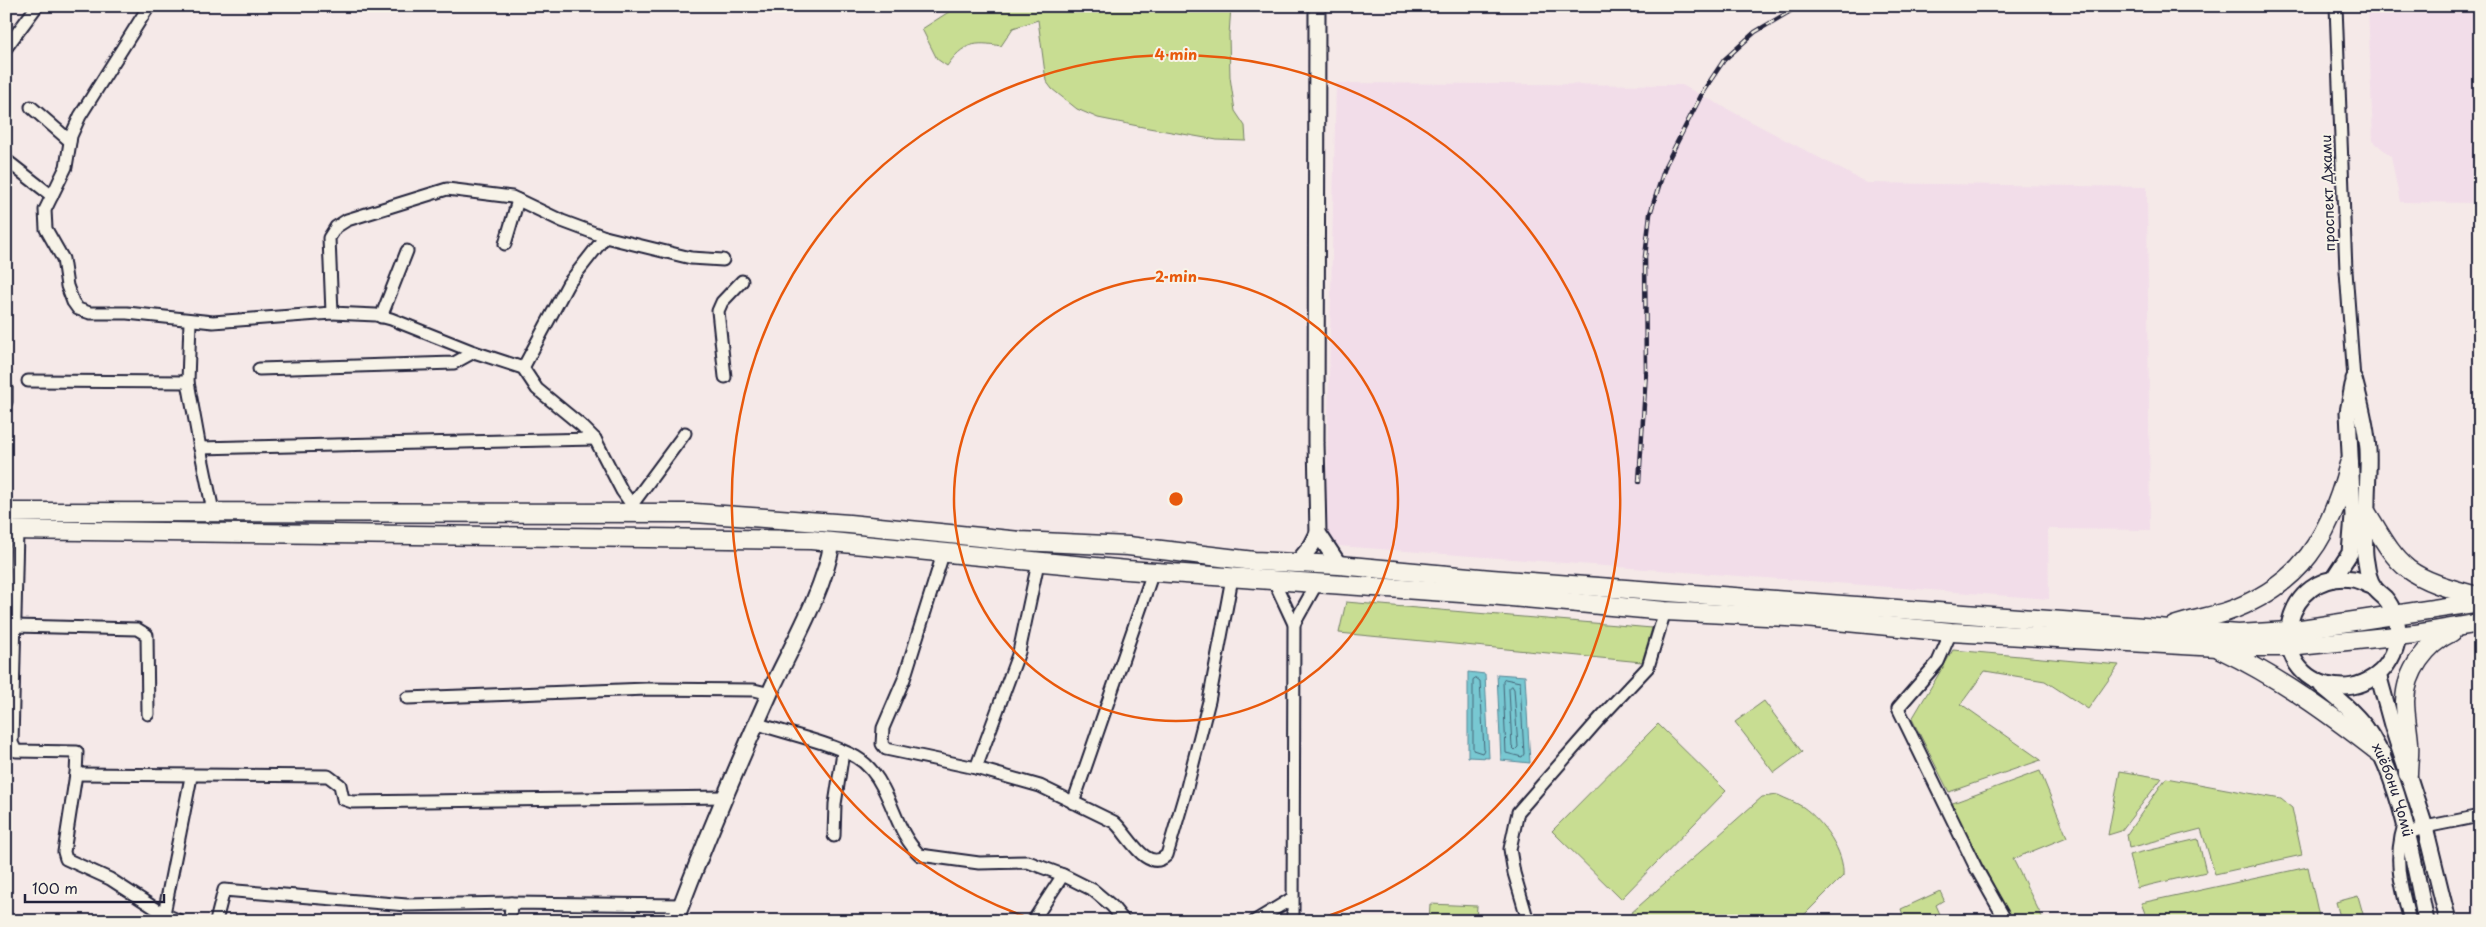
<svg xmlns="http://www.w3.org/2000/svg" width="2486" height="927" viewBox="0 0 2486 927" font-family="'Playpen Sans',sans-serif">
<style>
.built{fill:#f2dde9}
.green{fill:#c8dd92;stroke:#758066}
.water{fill:#78c8d2;stroke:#568696}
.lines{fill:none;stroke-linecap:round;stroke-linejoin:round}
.shore{stroke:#446477;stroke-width:1}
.street-casing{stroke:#22223b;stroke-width:15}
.secondary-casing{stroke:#22223b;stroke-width:19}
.primary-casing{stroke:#22223b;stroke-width:21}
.street{stroke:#f7f3e8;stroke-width:11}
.secondary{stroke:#f7f3e8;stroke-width:15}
.primary{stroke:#f7f3e8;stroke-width:18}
.rail-casing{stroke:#22223b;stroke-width:4.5}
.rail{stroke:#f7f3e8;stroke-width:2.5;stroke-dasharray:8;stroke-linecap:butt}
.ring{fill:none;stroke:#e8590c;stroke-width:2.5}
.labels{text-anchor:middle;stroke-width:4;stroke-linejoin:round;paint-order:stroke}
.street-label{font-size:14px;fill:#22223b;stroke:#f7f3e8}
.centre{fill:#e8590c;stroke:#f7f3e8;stroke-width:2.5}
.ring-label{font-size:15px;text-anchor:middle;font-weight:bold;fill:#e8590c;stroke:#f7f3e8;stroke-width:4;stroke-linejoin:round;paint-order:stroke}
</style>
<rect width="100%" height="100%" fill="#f5e9e8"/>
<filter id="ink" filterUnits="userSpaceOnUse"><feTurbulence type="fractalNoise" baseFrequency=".02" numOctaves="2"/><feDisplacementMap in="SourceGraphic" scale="10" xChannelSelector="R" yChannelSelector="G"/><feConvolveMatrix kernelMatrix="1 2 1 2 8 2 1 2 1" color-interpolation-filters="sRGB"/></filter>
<g filter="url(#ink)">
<g class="built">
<path d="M2368 6H2480V203L2400 202 2391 156 2373 141Z"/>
<path d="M1336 83 1682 85 1867 183 2147 187 2150 530 2048 529 2049 599 1325 545Z"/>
</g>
<g class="green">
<path d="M958 6H1231L1229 35 1230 77 1235 111 1245 126 1246 141 1217 140 1143 127 1098 118 1077 109 1052 89 1046 81 1038 20 1013 28 1001 46C975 41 963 43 947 66L937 59 922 29Z"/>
<path d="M1346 602 1652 628 1642 662 1339 633Z"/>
<path d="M1953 650 2119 665 2088 709 2045 681 1985 671 1961 704 2041 760 1949 792 1912 719Z"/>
<path d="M1764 701 1802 752 1774 773 1735 722Z"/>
<path d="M1658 724 1726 791 1621 899 1552 831Z"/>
<path d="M2040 771 2067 837 2013 859 2044 921H2013L1950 804Z"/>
<path d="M2120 771 2162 778 2121 831 2108 835Z"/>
<path d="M2166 778 2281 799 2292 808 2302 855 2215 874 2201 829 2129 848 2127 834Z"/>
<path d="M1778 795C1786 799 1795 802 1803 807 1823 821 1845 852 1843 876L1798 921H1633L1630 914 1762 797Z"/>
<path d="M2198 839 2206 872 2137 888 2129 855Z"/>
<path d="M2308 867 2320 921H2148L2141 903Z"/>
<path d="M1940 891 1944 900 1936 905 1943 921H1905L1901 909Z"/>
<path d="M2358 896 2365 921H2341L2336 902Z"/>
<path d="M1430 904 1477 906 1476 921H1429Z"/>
</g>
<g class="water">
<path d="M1468 672 1485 674 1489 758 1468 757Z"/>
<path d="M1497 674 1525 676 1530 763 1501 760Z"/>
</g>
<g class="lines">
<g class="shore">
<path d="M1476 678 1480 681 1484 750 1482 753 1473 750V680Z"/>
<path d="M1505 679 1520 682 1524 754 1522 757 1506 753 1503 682Z"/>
<path d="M1512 686 1514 689 1518 747 1515 750 1512 747 1509 689Z"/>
</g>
<g class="street-casing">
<g id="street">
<path d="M149 6 80 116 71 136 66 167 45 210 46 229 63 259 67 286 73 302 78 309 90 313H127L213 322 332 313"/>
<path d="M2336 6 2346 271 2354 379"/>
<path d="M6 48 37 6"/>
<path d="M31 107 70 141"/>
<path d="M6 160 52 196"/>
<path d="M505 244 518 200"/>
<path d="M381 317 407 251"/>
<path d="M190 321 188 382 200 448 595 439"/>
<path d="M523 368 568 284 605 237"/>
<path d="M259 369 454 363 474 352"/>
<path d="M725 377 718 311 722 302 742 281"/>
<path d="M28 381 188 382"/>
<path d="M6 387V402"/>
<path d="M200 448 213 511"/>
<path d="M632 505 622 491 595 439 582 426 537 389 523 368 474 352 391 319 376 315 332 313 329 238 336 227 347 220 447 189 512 197 562 221 605 237 691 258 723 260"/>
<path d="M628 510 685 433"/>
<path d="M17 530 12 743 16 751 77 752 76 774 64 852 66 859 110 879 164 914 180 921"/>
<path d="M943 554 904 679 883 728 882 744 886 749 976 768 1040 786 1114 822C1127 832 1146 875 1167 855L1187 787 1209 701 1232 578"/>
<path d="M1274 581 1294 624 1293 921"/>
<path d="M1294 624 1317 583"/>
<path d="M15 626 137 629 147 635 148 714"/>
<path d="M1951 632 1938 662 1898 708 1976 868 2006 921"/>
<path d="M407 698 647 689 754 690 770 694"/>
<path d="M758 724C786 733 831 743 856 757 868 764 877 776 883 788 895 810 901 838 920 855L979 863 1028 862 1063 875 1093 890 1112 906 1124 921"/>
<path d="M976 768 1019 652 1038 563"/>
<path d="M76 774 328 776 340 785 343 799 352 802 724 797"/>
<path d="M1073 803 1153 572"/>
<path d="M2404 825C2393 860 2401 886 2410 921"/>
<path d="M2407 834 2425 827 2480 816"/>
<path d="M834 836 835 804 843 752"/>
<path d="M164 914 191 777"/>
<path d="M216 921 224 890 407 905 511 903 681 905"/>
<path d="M510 921 511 903"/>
<path d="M1033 921 1063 875"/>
<path d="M1255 921 1291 899"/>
<path d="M1528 921 1514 873 1510 849 1518 812 1601 717 1648 667 1665 611"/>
</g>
</g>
<g class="secondary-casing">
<g id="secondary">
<path d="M1317 6 1316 443 1318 533 1339 565"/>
<path d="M2354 379C2360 402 2366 425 2368 449 2369 467 2367 484 2367 502 2367 521 2362 543 2366 562 2367 570 2369 581 2374 587 2376 591 2381 594 2385 598 2393 607 2399 624 2398 636 2396 652 2387 669 2374 677 2359 687 2345 689 2327 685 2262 667 2285 569 2353 579 2360 580 2367 585 2374 587"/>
<path d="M1298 562 1312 545 1318 533"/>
<path d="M2333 579 2350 553 2353 516 2348 412 2353 385"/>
<path d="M2378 674 2392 725 2425 827 2448 921"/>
<path id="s1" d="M2322 686C2338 699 2354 712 2366 728 2400 776 2414 863 2426 921"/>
<path d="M675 921C705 842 738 764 773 686 793 644 825 588 832 543"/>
</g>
</g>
<g class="primary-casing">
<g id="primary">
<path d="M6 512 695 513 849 524 1020 541 1128 546 1254 561 1339 565 1491 579 2238 634 2288 631 2480 602"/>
<path d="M2367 513C2379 532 2390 555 2408 569 2428 584 2456 590 2480 597"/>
<path d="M6 530 811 540 1127 570 1490 595 1665 611 1805 618 1951 632 2218 647H2289L2415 634 2480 623"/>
<path d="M2174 626C2191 620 2209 617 2226 612 2301 586 2330 537 2349 464"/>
<path d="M2220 649C2279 677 2330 714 2381 754"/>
<path d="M2408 774C2408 764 2410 753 2409 743 2408 729 2405 715 2405 701 2406 671 2426 644 2452 632"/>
</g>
</g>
<use href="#street" class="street"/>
<use href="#secondary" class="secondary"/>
<use href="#primary" class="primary"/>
<g class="rail-casing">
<path id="rail" d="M1639 482 1646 372 1645 257 1650 214 1666 164 1704 90 1724 60 1755 32 1799 6"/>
</g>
<use href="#rail" class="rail"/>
</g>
</g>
<g class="ring">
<circle cx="1176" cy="499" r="222"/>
<path d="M1035 920A444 444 0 1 1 1317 920"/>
</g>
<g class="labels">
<g class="street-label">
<text transform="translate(2328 193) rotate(-92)" y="5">проспект Джами</text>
<text dy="5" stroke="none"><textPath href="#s1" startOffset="129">хиёбони Ҷомӣ</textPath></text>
</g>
</g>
<circle cx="1176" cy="499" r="8" class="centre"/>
<g class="ring-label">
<text x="1176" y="60">4 min</text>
<text x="1176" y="282">2 min</text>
</g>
<rect width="2486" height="927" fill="none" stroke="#f7f3e8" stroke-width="25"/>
<rect x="12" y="12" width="2461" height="902" fill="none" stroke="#22223b" stroke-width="2" filter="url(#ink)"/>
<path d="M25 894v8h139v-8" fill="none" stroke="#22223b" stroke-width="2.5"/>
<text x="32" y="894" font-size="15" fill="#22223b" stroke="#f7f3e8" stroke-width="4" paint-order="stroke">100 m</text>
</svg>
